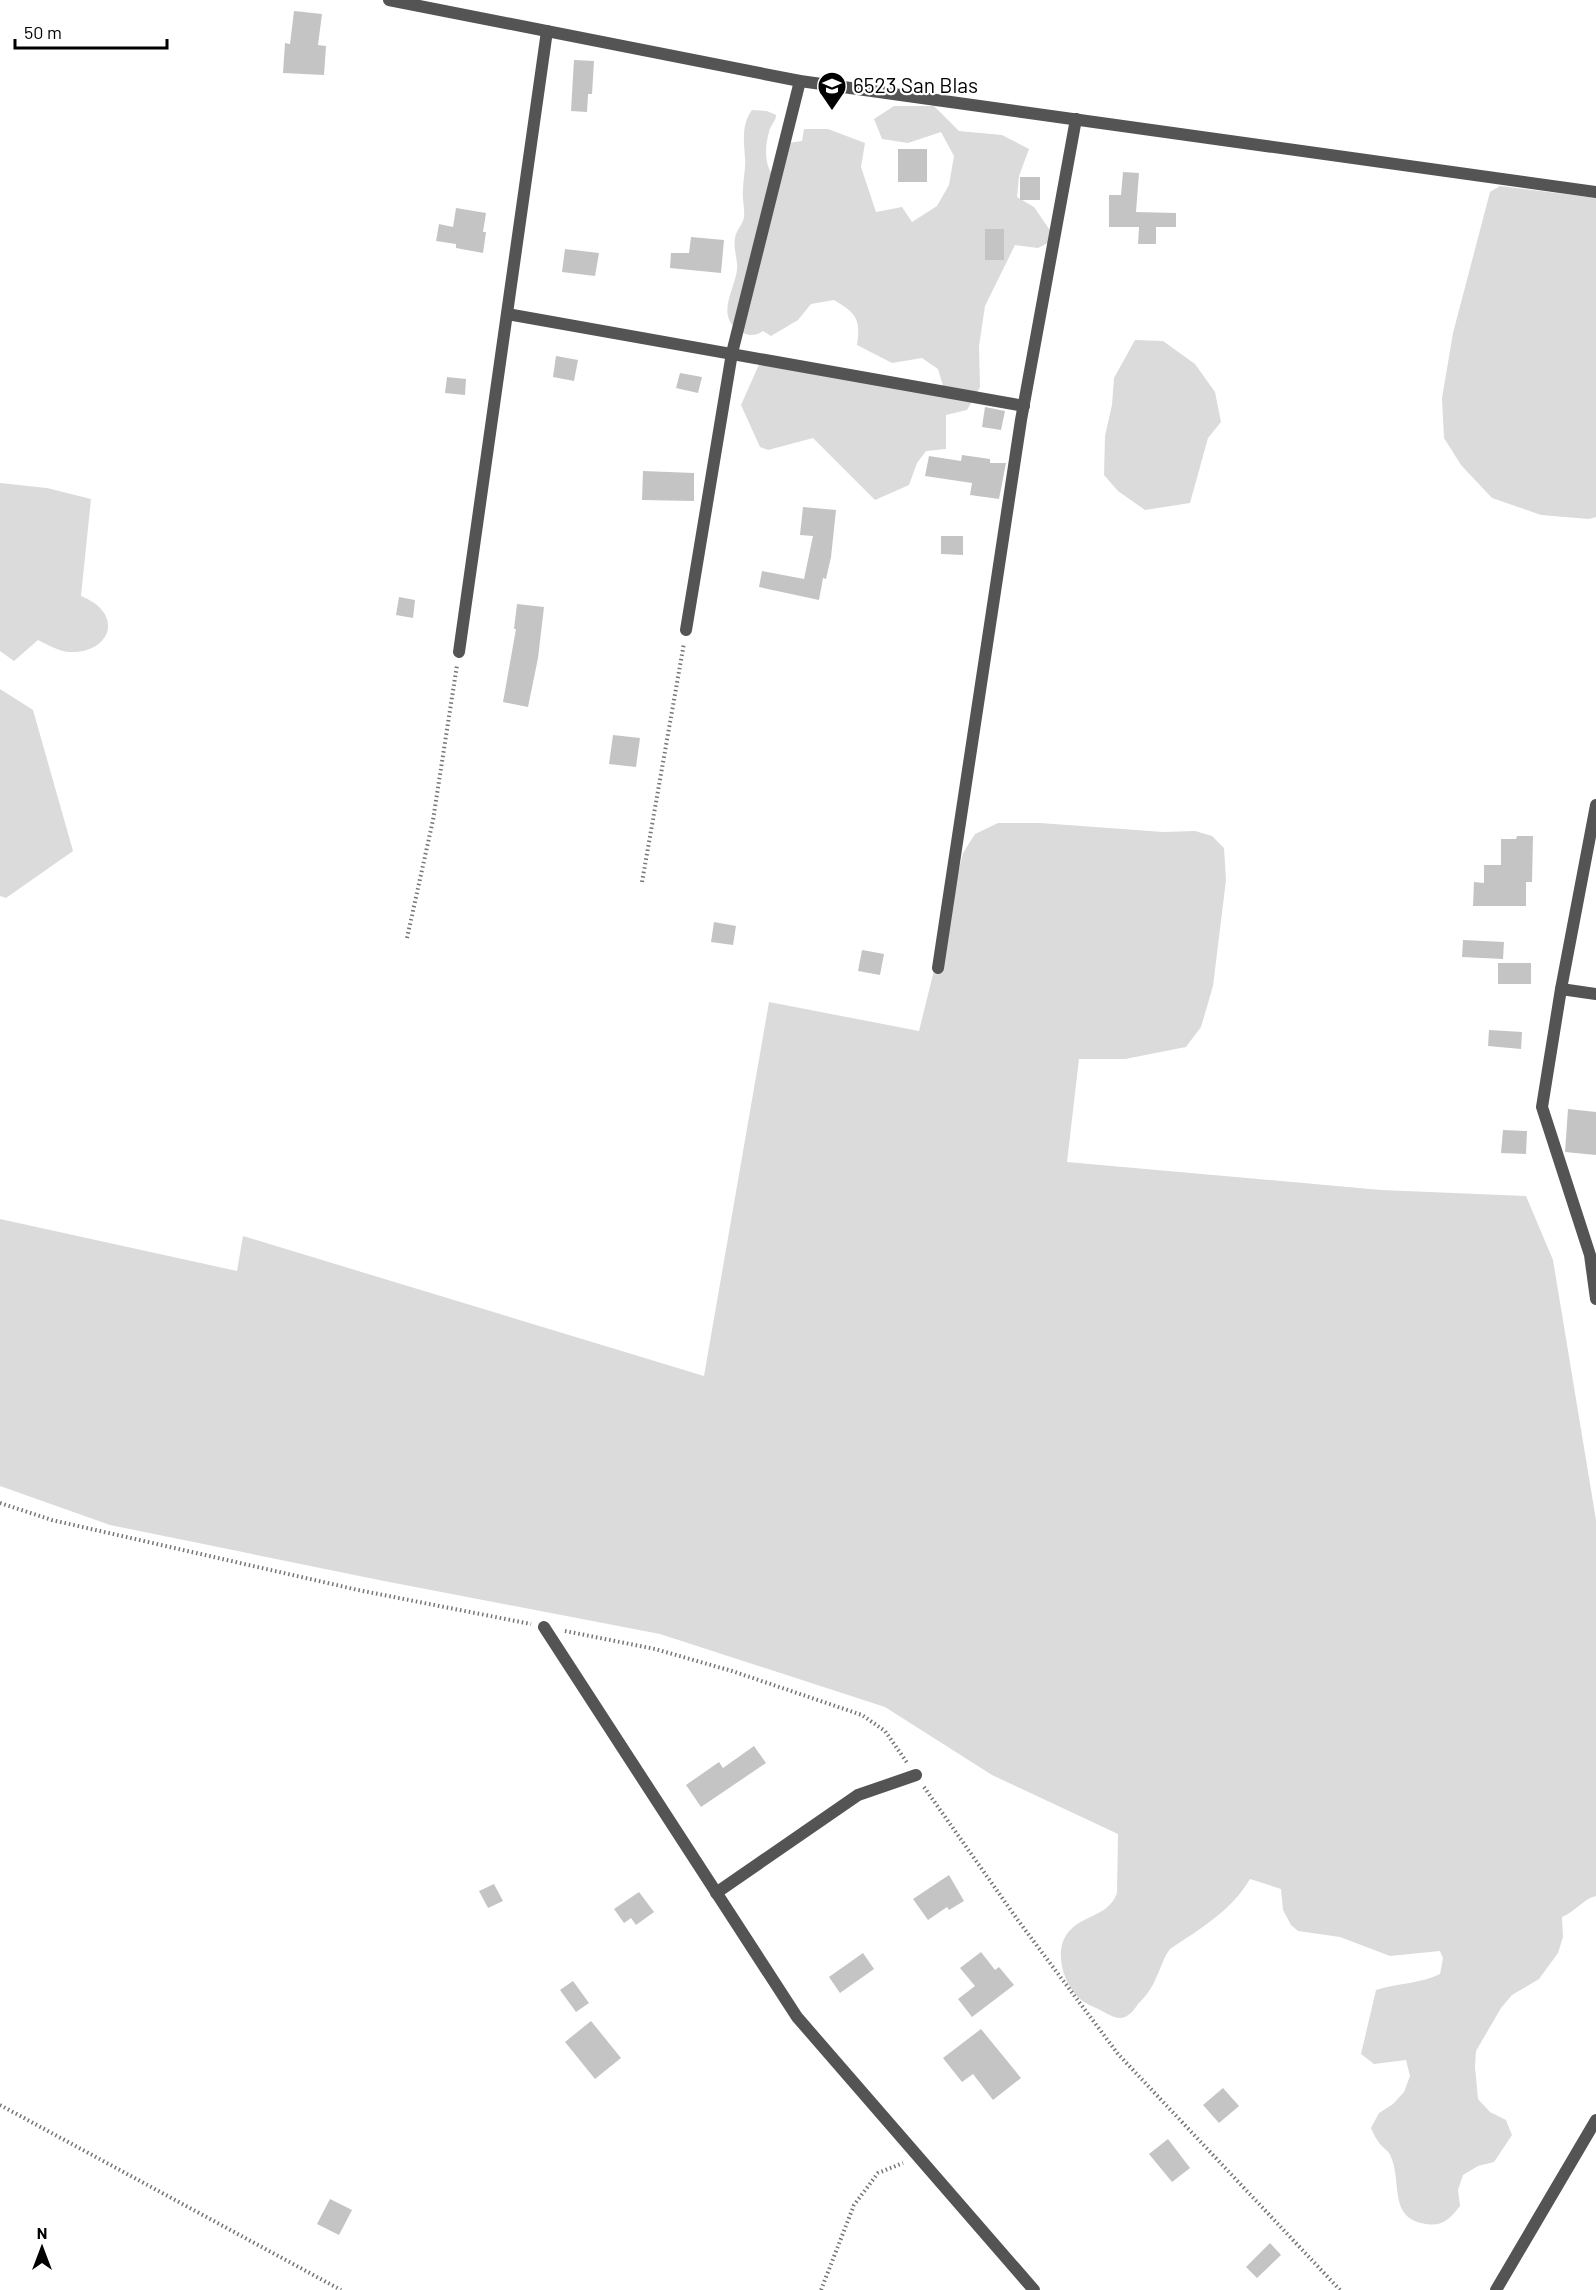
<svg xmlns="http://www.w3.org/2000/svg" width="1596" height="2290" viewBox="0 0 1596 2290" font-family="Barlow,sans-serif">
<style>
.green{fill:#dbdbdb}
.building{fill:#c4c4c4}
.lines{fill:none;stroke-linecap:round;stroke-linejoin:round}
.path{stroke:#767676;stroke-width:4;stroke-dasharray:1.5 3;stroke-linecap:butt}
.street{stroke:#545454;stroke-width:12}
.labels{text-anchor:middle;stroke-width:4.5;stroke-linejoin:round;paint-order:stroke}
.poi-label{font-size:21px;fill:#000;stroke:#fff;text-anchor:start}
</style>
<rect width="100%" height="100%" fill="#fff"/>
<g class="green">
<path d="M894 106H934L959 131 1002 135 1029 149 1019 176 1017 197 1034 207 1056 239 1038 248 1015 245 985 306 979 346 980 387 967 410 946 415V449L926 451 917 463 909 485 875 500 813 438 768 450 760 447 741 405 761 360 943 386 938 369 922 358 892 363 857 345C861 319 856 313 834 300L811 304 798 320 771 336 763 331C756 336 749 336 741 332 714 317 735 289 737 270 738 259 733 249 735 238 736 230 743 225 744 217 745 209 742 199 743 190 743 179 746 169 745 158 744 141 741 125 752 110L767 111 776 115C776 122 770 125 769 132 765 145 764 165 773 175L788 143 802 141 804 129H828L865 143 861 167 876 212 902 207 912 222 937 206 949 185 954 156 941 132 908 143 882 139 874 119Z"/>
<path d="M1500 186 1596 198V517L1589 519 1541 515 1492 498 1461 465 1444 438 1442 398 1453 333 1490 192Z"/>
<path d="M1135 340 1163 341 1195 364 1215 392 1221 422 1208 438 1190 503 1145 510 1118 491 1104 475 1105 436 1112 405 1114 378Z"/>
<path d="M0 483 47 488 91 499 81 596C126 614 110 654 69 652 58 651 48 645 38 640L14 661 0 651Z"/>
<path d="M0 689 33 710 73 851 6 898 0 896Z"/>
<path d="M998 823H1040L1163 832 1195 831 1212 836 1224 848 1226 880 1213 986 1201 1027 1186 1047 1125 1059H1079L1067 1162 1381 1190 1526 1196 1553 1260 1596 1520V1896C1583 1899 1575 1912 1562 1917L1563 1937 1558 1953 1539 1979 1512 1995 1501 2008 1476 2051 1475 2067 1478 2099 1490 2112 1506 2120 1512 2135 1494 2162 1478 2166 1463 2175 1458 2190 1460 2206C1451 2218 1442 2227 1426 2224 1386 2218 1404 2180 1389 2153 1387 2150 1382 2147 1380 2144 1376 2139 1373 2133 1371 2128L1379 2113 1393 2104 1404 2092 1410 2076 1406 2060 1374 2064 1361 2054 1376 1990C1397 1983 1420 1984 1440 1974L1443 1958 1440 1951 1390 1956 1340 1937 1298 1931 1291 1925 1283 1910 1281 1889 1250 1879C1231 1911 1200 1929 1170 1949 1163 1958 1161 1968 1156 1978 1152 1988 1146 1996 1138 2004 1135 2009 1130 2015 1125 2017 1117 2020 1110 2015 1104 2012 1095 2007 1082 2003 1076 1995 1064 1982 1056 1956 1064 1939 1077 1913 1107 1920 1117 1893L1118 1834 992 1775 885 1707 660 1634 379 1580 110 1525 0 1486V1219L237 1271 243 1236 704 1376 769 1002 919 1031 963 853 975 834Z"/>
</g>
<g class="building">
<path d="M294 11 322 14 318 45 326 46 324 75 283 73 285 43 290 44Z"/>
<path d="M574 60 594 61 592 94H588L587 112 571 111Z"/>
<rect x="898" y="149" width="29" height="33"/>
<path d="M1123 172 1139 173 1136 212 1176 213V227H1156V244H1138L1139 227H1109V195H1121Z"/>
<rect x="1020" y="177" width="20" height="23"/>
<path d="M456 208 486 213 483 232H486L483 253 456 248V244L436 241 439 224 453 227Z"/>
<rect x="985" y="229" width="19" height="31"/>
<path d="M691 237 724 240 721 273 670 268 671 253H689Z"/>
<path d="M565 249 599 253 595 276 562 272Z"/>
<path d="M556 356 578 360 574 381 553 377Z"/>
<path d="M680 373 702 377 698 393 676 388Z"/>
<path d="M447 377 466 379 465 395 445 393Z"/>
<path d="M985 407 1005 411 1001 430 982 427Z"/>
<path d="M962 455 990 459V463H1006L999 499 970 495 972 483 925 476 929 456 961 461Z"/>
<path d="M643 471 694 473V501L642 500Z"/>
<path d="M803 507 836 510 831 557 826 579 823 578 819 600 759 587 762 571 804 579 813 536 800 535Z"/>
<path d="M941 536H963V555L941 554Z"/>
<path d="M399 597 415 600 413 618 396 615Z"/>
<path d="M517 604 544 607 538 658 528 707 503 702 516 629H514Z"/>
<path d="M613 735 640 738 636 767 609 764Z"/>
<path d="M1517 836H1533L1532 882H1526V906H1473L1474 882 1484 883V865H1501V839H1516Z"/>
<path d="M714 922 736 926 733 945 711 942Z"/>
<path d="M1463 940 1504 942 1503 959 1462 957Z"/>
<path d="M862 950 884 954 880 975 858 971Z"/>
<rect x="1498" y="963" width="33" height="21"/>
<path d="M1489 1030 1522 1032 1521 1049 1488 1046Z"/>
<path d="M1568 1109 1596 1112V1155L1565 1152Z"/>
<path d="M1503 1130 1527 1131 1526 1154 1501 1153Z"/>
<path d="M754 1746 766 1763 701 1807 686 1785 719 1762 723 1768Z"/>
<path d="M949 1875 964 1901 949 1910 947 1907 928 1920 913 1899Z"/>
<path d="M494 1884 503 1901 488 1908 479 1891Z"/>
<path d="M639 1892 654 1912 636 1925 631 1918 624 1923 614 1909Z"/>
<path d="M981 1952 995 1970 999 1967 1014 1985 972 2017 958 1999 975 1986 960 1968Z"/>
<path d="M863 1953 874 1969 840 1993 829 1977Z"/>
<path d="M573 1981 589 2003 576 2012 560 1990Z"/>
<path d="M591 2021 621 2058 595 2079 565 2042Z"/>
<path d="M981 2029 1021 2078 993 2100 973 2074 962 2082 943 2058Z"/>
<path d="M1223 2088 1239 2106 1219 2123 1203 2105Z"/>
<path d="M1168 2139 1190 2168 1172 2182 1149 2154Z"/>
<path d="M330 2199 352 2210 339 2235 317 2224Z"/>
<path d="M1270 2243 1281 2255 1257 2278 1246 2267Z"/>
</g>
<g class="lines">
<g class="path">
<path d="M642 882 684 643"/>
<path d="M407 938 433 820 457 665"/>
<path d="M0 1503 52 1520 358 1590 531 1624"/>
<path d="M565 1631 655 1649 732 1671 862 1715 885 1731 908 1764"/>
<path d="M924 1787 1017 1919 1118 2054 1340 2290"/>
<path d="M0 2105 341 2290"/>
<path d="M821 2290 854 2205 878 2173 903 2163"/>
</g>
<g class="street">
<path d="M389 0 800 81 1596 192"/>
<path d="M507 314 1024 406"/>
<path d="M686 630 732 353 800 81"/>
<path d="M459 652 547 31"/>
<path d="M1596 805 1561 989 1542 1107 1590 1255 1596 1299"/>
<path d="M938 968 1021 420 1076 119"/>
<path d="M1561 989 1596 994"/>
<path d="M544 1627 797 2017 1034 2290"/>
<path d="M716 1893 858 1795 916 1775"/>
<path d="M1496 2290 1596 2120"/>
</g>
</g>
<defs>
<g id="school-pin" transform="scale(1.5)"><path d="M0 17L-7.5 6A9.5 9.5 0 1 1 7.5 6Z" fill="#000" stroke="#fff"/><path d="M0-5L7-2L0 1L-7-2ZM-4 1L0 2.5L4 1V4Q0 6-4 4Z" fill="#fff"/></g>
</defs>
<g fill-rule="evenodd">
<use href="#school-pin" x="832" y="86"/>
</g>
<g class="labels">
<g class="poi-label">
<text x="853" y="93">6523 San Blas</text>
</g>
</g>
<g transform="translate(42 2248)" stroke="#ffffff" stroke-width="4.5" paint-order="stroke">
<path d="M0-4.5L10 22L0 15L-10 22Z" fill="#000000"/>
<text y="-9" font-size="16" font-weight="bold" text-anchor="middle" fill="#000000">N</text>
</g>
<path d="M15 39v9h152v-9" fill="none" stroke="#000000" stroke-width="3"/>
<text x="24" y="39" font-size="18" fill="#000000" stroke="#ffffff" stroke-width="4.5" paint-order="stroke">50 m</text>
</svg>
